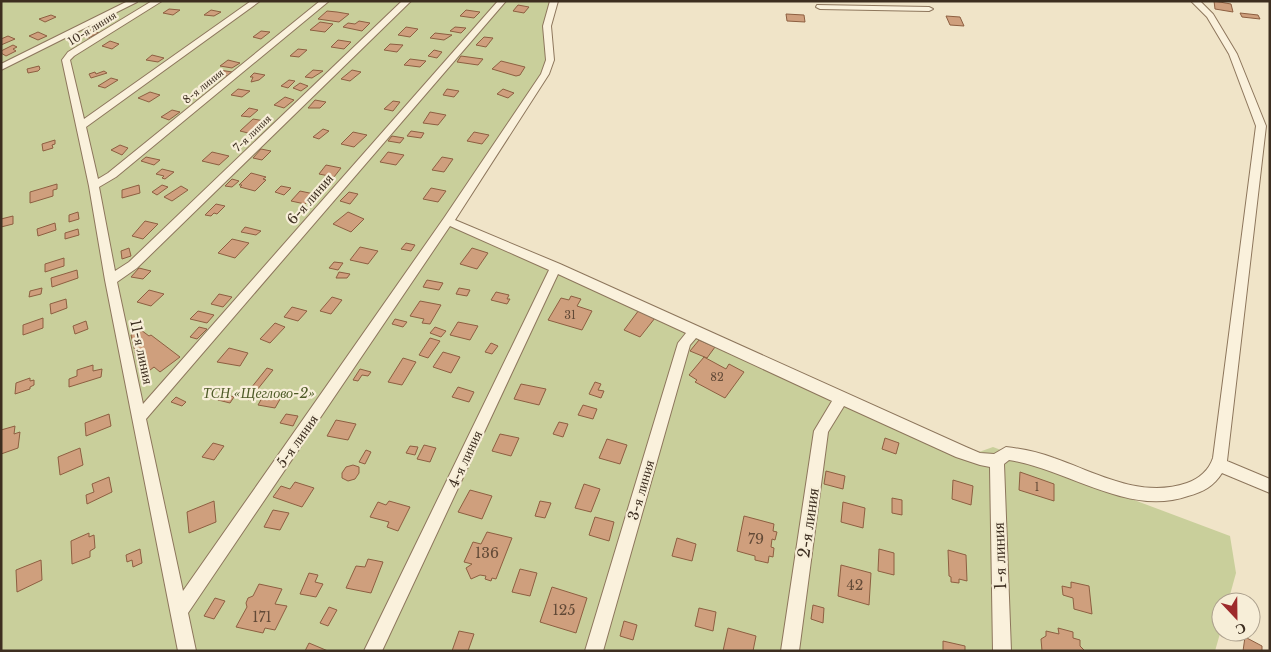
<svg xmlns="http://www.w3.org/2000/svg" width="1271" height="652" viewBox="0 0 1271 652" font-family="'Libre Baskerville',serif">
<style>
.green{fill:#c9cf9b}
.building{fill:#cf9f7d;stroke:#8d5f41}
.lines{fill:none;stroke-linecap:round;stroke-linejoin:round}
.street-casing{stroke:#8d765c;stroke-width:2}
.street{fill:#faf1dc;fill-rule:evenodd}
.labels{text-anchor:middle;stroke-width:4.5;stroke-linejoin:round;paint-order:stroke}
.far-street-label{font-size:11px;fill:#3d2e20;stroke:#f7eed8}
.number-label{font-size:11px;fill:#624a37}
.street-label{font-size:14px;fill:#3d2e20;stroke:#f7eed8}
.park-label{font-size:14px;font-style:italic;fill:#4d5a26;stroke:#f7eed8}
.near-number-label{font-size:14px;fill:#624a37}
.near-street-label{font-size:16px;fill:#3d2e20;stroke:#f7eed8}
</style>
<rect width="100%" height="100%" fill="#f0e4c8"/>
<path class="green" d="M1 1H551L543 26 546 60 542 74 446 216 961 448 979 452 993 447 1230 536 1236 573 1228 602H1221V630L1215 651H1Z"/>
<g class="building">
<path d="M1214 1 1231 4 1233 12 1215 9Z"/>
<path d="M518 5 529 7 524 13 513 11Z"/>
<path d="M169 9 180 10 173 15 163 13Z"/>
<path d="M211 10 221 12 214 16 204 15Z"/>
<path d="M466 10 480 12 474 18 460 16Z"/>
<path d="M327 11 337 12 349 14 339 22 318 19Z"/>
<path d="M1240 13 1258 15 1260 19 1242 17Z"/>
<path d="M786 14 804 15 805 22 787 21Z"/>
<path d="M51 15 56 17 45 22 39 19Z"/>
<path d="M946 16 960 17 964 26 950 25Z"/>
<path d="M359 21 370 23 362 31 343 27 348 23 355 24Z"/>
<path d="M320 22 333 24 325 32 310 30Z"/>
<path d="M406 27 418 29 410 37 398 35Z"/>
<path d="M455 27 466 28 461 33 450 31Z"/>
<path d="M91 30 99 33 88 38 80 36Z"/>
<path d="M261 31 270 32 261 39 253 37Z"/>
<path d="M38 32 47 36 38 40 29 36Z"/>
<path d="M435 33 452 35 444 40 430 38Z"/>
<path d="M8 36 15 39 1 45V39Z"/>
<path d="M484 37 493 38 486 47 476 45Z"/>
<path d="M338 40 351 42 344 49 331 47Z"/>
<path d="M110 41 119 44 112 49 102 46Z"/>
<path d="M390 44 403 45 397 52 384 50Z"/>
<path d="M13 45 17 47 13 49 16 51 6 56 1 53V51Z"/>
<path d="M298 49 307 50 299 57 290 56Z"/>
<path d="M434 50 442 52 437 58 428 56Z"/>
<path d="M152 55 164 58 158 62 146 60Z"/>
<path d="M461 56 483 59 478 65 457 62Z"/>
<path d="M410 59 426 61 420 67 404 65Z"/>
<path d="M228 60 240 63 232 68 220 66Z"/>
<path d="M501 61 525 67 520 75 516 76 492 69Z"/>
<path d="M39 66 40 69 38 71 28 73 27 69Z"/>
<path d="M220 70 232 72 227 76 215 74Z"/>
<path d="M313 70 323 71 312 78 305 77Z"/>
<path d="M352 70 361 72 350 81 341 79Z"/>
<path d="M104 71 107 73 91 78 89 74 95 72 96 74Z"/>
<path d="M254 73 265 75 259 80 251 82 253 77H250Z"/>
<path d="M111 78 118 80 105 88 98 86Z"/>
<path d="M289 80 295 81 288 88 281 86Z"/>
<path d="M300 83 308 86 301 91 293 88Z"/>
<path d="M238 89 250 91 242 97 231 95Z"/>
<path d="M447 89 459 91 454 97 443 95Z"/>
<path d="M503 89 514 93 508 98 497 94Z"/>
<path d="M150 92 160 95 149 102 138 98Z"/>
<path d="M285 97 294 100 284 108 274 105Z"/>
<path d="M315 100 326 102 320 108H308Z"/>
<path d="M393 101 400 102 393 111 384 109Z"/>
<path d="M249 108 258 110 250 117 241 116Z"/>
<path d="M172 110 180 112 169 120 161 117Z"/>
<path d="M430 112 446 115 438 125 423 123Z"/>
<path d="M253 119 265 121 252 134 240 131Z"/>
<path d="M323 129 329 131 319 139 313 137Z"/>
<path d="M411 131 424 133 421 138 407 136Z"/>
<path d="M353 132 367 135 354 147 341 144Z"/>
<path d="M474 132 489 135 482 144 467 141Z"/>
<path d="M392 136 404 138 400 143 388 141Z"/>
<path d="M55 140V144L52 145 53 148 43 151 42 144Z"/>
<path d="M120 145 128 148 122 155 111 150Z"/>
<path d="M261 149 271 151 262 160 253 158Z"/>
<path d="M212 152 229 156 219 165 202 161Z"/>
<path d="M388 152 404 155 396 165 380 162Z"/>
<path d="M146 157 160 160 154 165 141 161Z"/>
<path d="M442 157 453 159 444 172 432 170Z"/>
<path d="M326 165 341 168 334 177 319 174Z"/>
<path d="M162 169 174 172 165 179 162 178 164 176 156 174Z"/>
<path d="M251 173 266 177 263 179 266 180 255 191 240 187 242 185H239Z"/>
<path d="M232 179 239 181 232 187 225 186Z"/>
<path d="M57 184V189L53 190V196L30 203V192Z"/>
<path d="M139 185 140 193 122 198V190Z"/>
<path d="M162 185 168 187 157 195 152 192Z"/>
<path d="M181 186 188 190 172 201 164 197Z"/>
<path d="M281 186 291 188 284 195 275 192Z"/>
<path d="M431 188 446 191 438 202 423 199Z"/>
<path d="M300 191 314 194 305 204 291 201Z"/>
<path d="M349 192 358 194 350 204 340 201Z"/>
<path d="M216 204 225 206 217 214 214 213 211 216 205 215Z"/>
<path d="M78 212 79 219 69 222V215Z"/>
<path d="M348 212 364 219 351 232 333 224Z"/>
<path d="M13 216V224L1 227V219Z"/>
<path d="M145 221 158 224 143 239 132 236Z"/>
<path d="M55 223 56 230 38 236 37 229Z"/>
<path d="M245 227 261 231 256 235 241 232Z"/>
<path d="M78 229 79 235 65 239V233Z"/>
<path d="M232 239 249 243 235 258 218 253Z"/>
<path d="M406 243 415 245 411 251 401 249Z"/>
<path d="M360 247 378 251 368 264 350 260Z"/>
<path d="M129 248 131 256 122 259 121 251Z"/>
<path d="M472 248 488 253 477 269 460 264Z"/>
<path d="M64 258V266L45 272V264Z"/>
<path d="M334 262 343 263 338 270 329 268Z"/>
<path d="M139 268 151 271 143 279 131 277Z"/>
<path d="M77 270 78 278 52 287 51 278Z"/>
<path d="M339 272 350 274 347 278H336Z"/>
<path d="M427 280 443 283 439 290 423 287Z"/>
<path d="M42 288 41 294 29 297 30 291Z"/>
<path d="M459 288 470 290 467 296 456 294Z"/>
<path d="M149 290 164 294 151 306 137 302Z"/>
<path d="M496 292 509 295 507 299H510L507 304 491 300Z"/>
<path d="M219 294 232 297 223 307 211 304Z"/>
<path d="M571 296 581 299 577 306 592 311 582 330 548 320 561 298 569 300Z"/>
<path d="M332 297 342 300 331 314 320 311Z"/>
<path d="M66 299 67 308 51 314 50 304Z"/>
<path d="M420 301 441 305 430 324 422 323 424 319 410 316Z"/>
<path d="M292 307 307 311 298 321 284 317Z"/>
<path d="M639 310 655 318 640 337 624 330Z"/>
<path d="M198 311 214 315 207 323 190 319Z"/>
<path d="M43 318V328L23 335V325Z"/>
<path d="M395 319 407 322 403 327 392 324Z"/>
<path d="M86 321 88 329 75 334 73 326Z"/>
<path d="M458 322 478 326 470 340 450 335Z"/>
<path d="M275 323 285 327 270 343 260 339Z"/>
<path d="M199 327 207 329 197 339 190 337Z"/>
<path d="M435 327 446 331 441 337 430 333Z"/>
<path d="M141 330 149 336 151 335 180 357 160 372 154 367 141 377 131 335Z"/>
<path d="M430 338 440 341 428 358 419 355Z"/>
<path d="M699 340 715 347 707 358 690 351Z"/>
<path d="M491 343 498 346 492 354 485 352Z"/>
<path d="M229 348 248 353 240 366 217 362Z"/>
<path d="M443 352 460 357 451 373 433 367Z"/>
<path d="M704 357 726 369 729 364 744 372 725 398 695 382 697 380 689 375Z"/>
<path d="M403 358 416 362 402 385 388 382Z"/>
<path d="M93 365V371L102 369 101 377 69 387V379L77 376V370Z"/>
<path d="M267 368 273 370 249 400 243 398Z"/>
<path d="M360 369 371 372 368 376 362 375 358 381 353 380Z"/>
<path d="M30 378V381L34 380V385L30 387V389L15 394 16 383Z"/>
<path d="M595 382 601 384 598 390 604 391 601 398 589 394Z"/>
<path d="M521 384 546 389 539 405 514 399Z"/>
<path d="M458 387 474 392 469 402 452 397Z"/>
<path d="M266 391 283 394 275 408 258 405Z"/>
<path d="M223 394 234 397 230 403 218 400Z"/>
<path d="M176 397 186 402 182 406 171 402Z"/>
<path d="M583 405 597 409 593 419 578 415Z"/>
<path d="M109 414 111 426 86 436 85 423Z"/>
<path d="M286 414 298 416 293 426 280 423Z"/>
<path d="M336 420 356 424 348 440 327 436Z"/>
<path d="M559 422 568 424 563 437 553 434Z"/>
<path d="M15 426 14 434 20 432 18 448 1 454V430Z"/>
<path d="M500 434 519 438 511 456 492 451Z"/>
<path d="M885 438 899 443 896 454 882 449Z"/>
<path d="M607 439 627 445 620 464 599 458Z"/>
<path d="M213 443 224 446 214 460 202 457Z"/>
<path d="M424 445 436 448 430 462 417 459Z"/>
<path d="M410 446 418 447 415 455 406 453Z"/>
<path d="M80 448 83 465 60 475 58 457Z"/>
<path d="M366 450 371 452 365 464 359 462Z"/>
<path d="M353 465 359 467V473L355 479 348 481 342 478V473L346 467Z"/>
<path d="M826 471 845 476 843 489 824 484Z"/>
<path d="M1020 472 1054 484V501L1019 490Z"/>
<path d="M109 477 112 492 87 504 86 495 94 492 92 484Z"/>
<path d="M953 480 973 486 971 505 952 499Z"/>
<path d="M295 482 314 488 302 507 273 497 281 486 290 489Z"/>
<path d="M584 484 600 489 591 512 575 508Z"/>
<path d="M470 490 492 496 482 519 458 512Z"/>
<path d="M892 498 902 500V515L892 513Z"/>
<path d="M214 501 216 522 189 533 187 512Z"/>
<path d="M389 501 410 507 398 531 387 527 389 522 370 517 378 502 386 505Z"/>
<path d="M540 501 551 503 545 518 535 516Z"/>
<path d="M843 502 865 508 863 528 841 522Z"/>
<path d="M273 510 289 513 280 530 264 527Z"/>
<path d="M744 516 774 524 773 531 777 532 775 540 772 539 771 547 774 548 773 557 769 556 768 563 755 560V556L737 551Z"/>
<path d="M595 517 614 522 609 541 589 535Z"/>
<path d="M487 532 512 538 496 579 492 578 491 581 485 579 486 576 480 575 471 579 466 568 472 564 464 562 473 542 481 544Z"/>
<path d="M89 533V537L94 535 95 548 90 551V557L72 564 71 541Z"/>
<path d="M677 538 696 544 692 561 672 556Z"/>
<path d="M140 549 142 563 133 567 132 560 127 562 126 555Z"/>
<path d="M879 549 894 553V575L878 571Z"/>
<path d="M948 550 966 555 967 581 959 579V583L951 582V577L949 576Z"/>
<path d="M368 559 383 562 371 593 346 588 356 566 365 567Z"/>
<path d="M41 560 42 580 17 592 16 570Z"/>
<path d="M841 565 871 573 869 605 838 596Z"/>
<path d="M520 569 537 573 530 596 512 592Z"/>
<path d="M309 573 318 575 315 582 323 584 316 597 300 594Z"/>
<path d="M1071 582 1089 586 1092 614 1074 609 1073 598 1063 595 1062 586 1071 588Z"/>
<path d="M259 584 282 589 275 604 287 606 275 630 265 628 263 633 236 627 247 607 246 603 248 598 253 596Z"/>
<path d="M552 587 587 598 576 633 540 622Z"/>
<path d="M215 598 225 601 214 619 204 616Z"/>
<path d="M813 605 824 608 823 623 811 619Z"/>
<path d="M329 607 337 610 328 626 320 623Z"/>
<path d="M699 608 716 612 713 631 695 626Z"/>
<path d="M624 621 637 625 633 640 620 636Z"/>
<path d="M728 628 756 636 753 651H723Z"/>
<path d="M1058 628 1073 632V638L1080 640V646L1085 651H1042L1041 639 1046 636V631L1059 634Z"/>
<path d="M459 631 474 634 468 651H452Z"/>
<path d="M1245 637 1262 646V651H1243Z"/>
<path d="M943 641 965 646V651H943Z"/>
<path d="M309 643 328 651H305Z"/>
</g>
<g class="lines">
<g class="street-casing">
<g id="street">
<path d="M128 1 137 2 1 70V64Z"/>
<path d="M152 1H162L74 56 70 60 84 119 251 1H260L86 127 98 179 108 173 320 1H329L116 177 99 187 115 271 129 262 402 1H411L137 268 117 282 143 404 498 1H506L146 419 183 591 444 218 541 74 546 60 543 26 550 1H558L551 26 554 60 549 74 455 220 560 264 966 447 980 453 994 454 1006 447C1023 449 1038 452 1054 458 1097 473 1141 499 1187 483 1199 479 1209 470 1213 458L1256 126 1229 54 1207 17 1191 1H1200L1213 14 1237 54 1266 126 1227 461 1270 479V493L1222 473C1214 486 1203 492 1188 496 1128 517 1068 469 1009 460L1004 464 1011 651H993L990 467 980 465 956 457 844 406 828 432 799 651H781L814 431 832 401 696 338 690 345 603 651H585L678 343 686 333 558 274 382 651H364L549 270 450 226 188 613 196 651H178L105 280 89 186 62 60 68 52Z"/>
<path d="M817 5 929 7 933 9 929 11 820 9 816 7Z"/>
</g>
</g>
<use href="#street" class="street"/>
</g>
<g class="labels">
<g class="far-street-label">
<text transform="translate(92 28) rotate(-32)" y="4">10-я линия</text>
<text transform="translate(203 86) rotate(-39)" y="4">8-я линия</text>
<text transform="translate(252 133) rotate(-44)" y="4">7-я линия</text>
</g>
<g class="number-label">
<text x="570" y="319">31</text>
<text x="717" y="381">82</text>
<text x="1037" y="491">1</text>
</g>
<g class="street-label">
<text transform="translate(310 199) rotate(-49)" y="5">6-я линия</text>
<text transform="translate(142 352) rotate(78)" y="5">11-я линия</text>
<text transform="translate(297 441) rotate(-55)" y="5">5-я линия</text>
<text transform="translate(465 459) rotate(-65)" y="5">4-я линия</text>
<text transform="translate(641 490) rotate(-74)" y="5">3-я линия</text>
</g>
<g class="park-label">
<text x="259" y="398">ТСН «Щеглово-2»</text>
</g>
<g class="near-number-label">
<text x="756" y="544">79</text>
<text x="487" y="558">136</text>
<text x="855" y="590">42</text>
<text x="564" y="615">125</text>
<text x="262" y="622">171</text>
</g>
<g class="near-street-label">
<text transform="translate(808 523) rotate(-82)" y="6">2-я линия</text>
<text transform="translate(999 556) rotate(-92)" y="6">1-я линия</text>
</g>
</g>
<rect width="1271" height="652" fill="none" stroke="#3d2e20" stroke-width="5"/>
<g transform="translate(1236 617) rotate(158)"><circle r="24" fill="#f7eed8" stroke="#ada18e"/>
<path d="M0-4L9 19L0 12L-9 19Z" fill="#9e2a2b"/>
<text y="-8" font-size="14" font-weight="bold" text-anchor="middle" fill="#3d2e20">С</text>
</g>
</svg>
